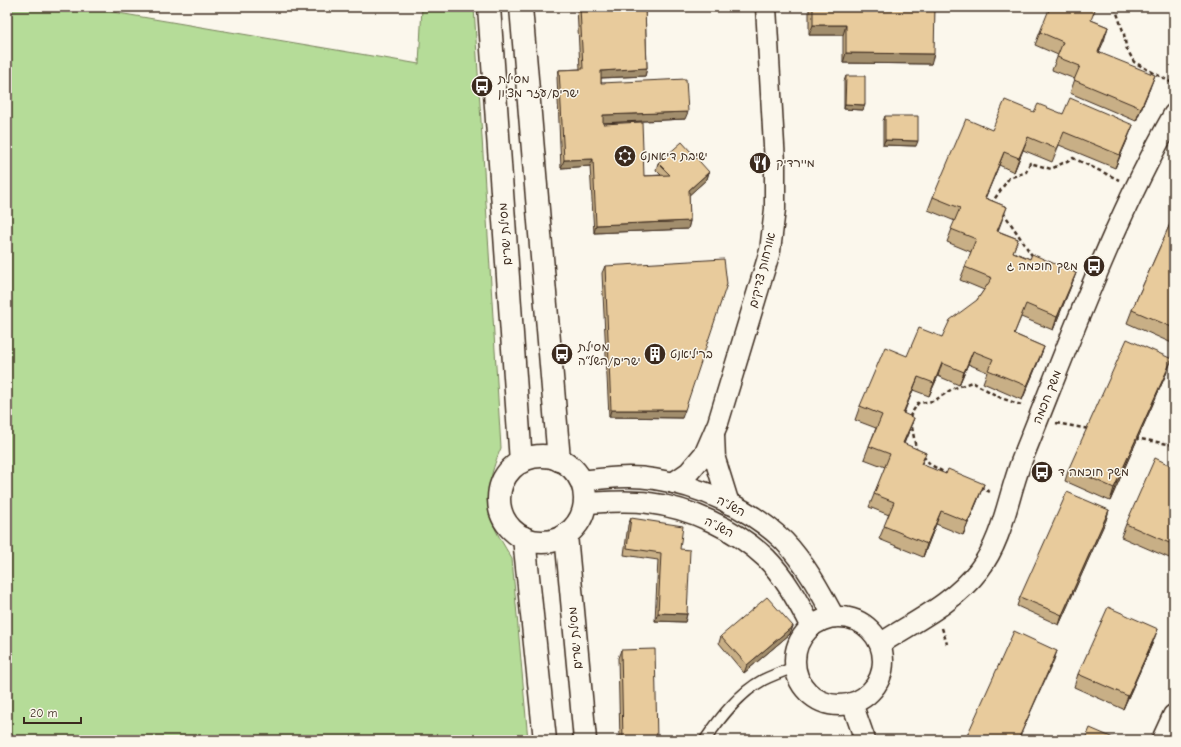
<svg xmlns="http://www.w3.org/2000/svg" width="1181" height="747" viewBox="0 0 1181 747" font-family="'Comic Neue','Playpen Sans Hebrew',sans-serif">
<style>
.green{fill:#b5dc98;stroke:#78835b}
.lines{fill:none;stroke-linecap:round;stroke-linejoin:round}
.lane-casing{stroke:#3b2a1e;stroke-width:13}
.street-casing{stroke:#3b2a1e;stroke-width:23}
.secondary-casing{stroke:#3b2a1e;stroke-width:25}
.path{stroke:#3b2a1e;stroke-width:2.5;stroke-dasharray:4 3;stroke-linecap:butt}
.lane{stroke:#fbf7ec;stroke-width:10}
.street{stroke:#fbf7ec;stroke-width:20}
.secondary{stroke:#fbf7ec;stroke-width:22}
.wall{fill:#c8af86;stroke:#3b2a1e}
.shaded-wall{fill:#a28e6d;stroke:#3b2a1e}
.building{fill:#e8cb9c;stroke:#3b2a1e}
.labels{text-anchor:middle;stroke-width:3;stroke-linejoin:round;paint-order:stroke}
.poi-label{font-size:12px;fill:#3b2a1e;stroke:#fbf7ec;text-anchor:start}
.street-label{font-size:12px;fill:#3b2a1e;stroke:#fbf7ec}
</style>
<rect width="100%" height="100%" fill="#fbf7ec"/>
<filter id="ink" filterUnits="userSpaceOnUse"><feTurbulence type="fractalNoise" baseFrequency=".025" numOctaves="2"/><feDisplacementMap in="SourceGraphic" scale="8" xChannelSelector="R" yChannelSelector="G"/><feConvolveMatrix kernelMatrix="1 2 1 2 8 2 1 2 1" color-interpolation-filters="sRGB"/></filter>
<g filter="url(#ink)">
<path class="green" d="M7 7H83L419 64 422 7H474L501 448C493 466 484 496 490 515 494 530 504 545 512 559L528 740H7Z"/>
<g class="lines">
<g class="lane-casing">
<path id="lane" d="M705 740C720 718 739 693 763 680 773 675 784 671 795 667"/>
</g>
<g class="street-casing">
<g id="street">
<path d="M714 435 715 459 729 504"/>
<path d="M581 481C605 478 630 475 654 479 700 486 750 508 784 541 805 563 820 591 834 617"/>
<path d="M673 483 689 472 705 453 718 423 770 251 775 209V163L766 7"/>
<path d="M586 503C607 502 628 500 649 503 691 508 735 529 766 558 785 577 799 603 811 627"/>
<circle cx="839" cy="661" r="44"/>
<path d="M880 644C915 621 953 604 979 570 1004 538 1008 494 1023 457 1070 341 1112 223 1174 114"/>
<path d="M852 703 865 740"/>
</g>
</g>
<g class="secondary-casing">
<g id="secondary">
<path d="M489 7 521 462"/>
<path d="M521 7 559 460"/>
<circle cx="542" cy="499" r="43"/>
<path d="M566 535 585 740"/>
<path d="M524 538 545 740"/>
<path d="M1163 740 1174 716"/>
</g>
</g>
<g class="path">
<path d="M1115 7 1124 34 1126 47 1134 62 1174 84"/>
<path d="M991 204 1009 178 1026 172 1030 163 1051 169 1073 158 1119 180"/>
<path d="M1003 212 1033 257"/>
<path d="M1056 423 1089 429"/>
<path d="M1135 438 1174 445"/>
<path d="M918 451 916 449 910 416 918 403 934 401 952 389 972 382 1001 398 1024 406"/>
<path d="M923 456 931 465 947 474"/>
<path d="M980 487 992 493"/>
<path d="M942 628 947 644"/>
</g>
<use href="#lane" class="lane"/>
<use href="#street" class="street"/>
<use href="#secondary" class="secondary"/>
</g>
<g class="wall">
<path d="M577 7H645L647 68 645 76 601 78V83L685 119 603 123V124L644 176 661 175 656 170 658 163 709 172 707 179 689 195 690 221 688 229 594 233 590 166 561 168 557 77 559 70 580 69Z"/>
<path d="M809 7H935L931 64 843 63V35H809Z"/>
<path d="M1091 20 1108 27 1099 52 1150 88 1136 121 1070 93 1075 79 1052 70 1058 55 1035 45 1040 32Z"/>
<path d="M846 76 863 110 844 109V81Z"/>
<path d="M1034 112 1063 114 1128 138 1115 168 1059 145 1052 162 1023 150 1014 172 999 165 985 198 1007 207 998 231 1018 239 1013 252 1030 259 1076 273 1071 286 1053 330 1021 317 1014 334 1044 347 1039 360 1022 400 983 383 987 372 968 364 959 385 938 376 929 396 913 390 904 413 909 431 904 444 926 453 922 464 979 497 963 535 936 524 923 557 879 539 889 515 869 507 885 467 864 459 876 428 855 420 860 406 907 356 942 337 977 300 984 290 960 280 971 252 947 242 955 221 928 210 933 197 992 130Z"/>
<path d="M885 116 916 146 883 145V121Z"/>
<path d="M1174 215V344L1127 323 1132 310Z"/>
<path d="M605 266 682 418 609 417 602 273Z"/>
<path d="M1167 372 1110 501 1065 481 1069 468Z"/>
<path d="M1174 467V560L1121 537 1126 524Z"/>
<path d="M1109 510 1106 520 1059 625 1017 606 1020 597Z"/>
<path d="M631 518 680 549 687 614 685 622 655 621 658 560 624 555 628 525Z"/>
<path d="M793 626 790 634 744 673 719 643 721 636Z"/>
<path d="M1153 642 1123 709 1074 687 1078 674Z"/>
<path d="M621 650 657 740H620L618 658Z"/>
</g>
<g class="shaded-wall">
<path d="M813 25H846L843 35H809Z"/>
<path d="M1108 27 1104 41 1093 65 1098 52Z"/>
<path d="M846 53 934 54 931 64 843 63Z"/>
<path d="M647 68 645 76 598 78 601 71Z"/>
<path d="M1155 75 1150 88 1136 121 1141 108Z"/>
<path d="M845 104 865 105 863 110 844 109Z"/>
<path d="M688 112 685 119 600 123 603 115Z"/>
<path d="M1133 125 1128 138 1115 168 1120 155Z"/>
<path d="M1028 137 1023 150 1014 172 1019 158Z"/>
<path d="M885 140 918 141 916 146 883 145Z"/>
<path d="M1004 152 999 165 980 211 985 198Z"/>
<path d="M593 159 590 166 561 168 564 160Z"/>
<path d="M709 172 707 179 686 198 689 190Z"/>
<path d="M690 221 688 229 594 233 596 225Z"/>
<path d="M1076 273 1071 286 1053 330 1057 317Z"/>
<path d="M1044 347 1039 360 1022 400 1027 386Z"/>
<path d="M973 351 968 364 959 385 964 372Z"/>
<path d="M1172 359 1167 372 1110 501 1114 488Z"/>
<path d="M942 363 938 376 929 396 934 383Z"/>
<path d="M918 377 913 390 898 426 903 413Z"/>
<path d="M611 410H685L682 418 609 417Z"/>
<path d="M914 418 909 431 898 457 903 443Z"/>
<path d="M984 484 979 497 963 535 968 522Z"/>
<path d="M1109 510 1106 520 1059 625 1062 615Z"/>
<path d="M941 511 936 524 923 557 927 544Z"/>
<path d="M658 613 687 614 685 622 655 621Z"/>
<path d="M793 626 790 634 744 673 747 665Z"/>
<path d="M1158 629 1153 642 1123 709 1128 696Z"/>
<path d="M1057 651 1054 660 1018 740Z"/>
</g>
<g class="building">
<path d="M580 7H645L647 68 601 71V83L686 79 688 112 603 115V124L642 122 644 176 670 175 658 163 682 142 709 172 689 190 690 221 596 225 593 159 564 160 559 70 583 69Z"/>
<path d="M813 7H935L934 54 846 53V25H813Z"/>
<path d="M1050 7H1096L1091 20 1108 27 1098 52 1155 75 1141 108 1074 80 1080 66 1057 57 1063 42 1040 32Z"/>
<path d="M846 76H865V105L845 104Z"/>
<path d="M1070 98 1133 125 1120 155 1064 132 1057 149 1028 137 1019 158 1004 152 985 198 1007 207 997 231 1018 239 1013 252 1030 259 1032 254 1076 273 1057 317 1026 304 1014 334 1044 347 1027 386 988 370 993 359 973 351 964 372 942 363 934 383 918 377 903 413 914 418 903 443 926 453 921 464 946 474 948 469 984 484 968 522 941 511 927 544 884 526 894 502 874 494 890 454 869 446 882 415 860 406 885 347 907 356 919 328 942 337 950 320 977 300 992 278 965 267 976 239 951 229 960 208 933 197 966 119 992 130 1005 100 1034 112 1038 104 1063 114Z"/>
<path d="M885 116H918V141L885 140Z"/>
<path d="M1174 215V328L1132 310Z"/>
<path d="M724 259 727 284 685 410H611L605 266Z"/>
<path d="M1127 339 1172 359 1114 488 1069 468Z"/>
<path d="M1155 458 1174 467V545L1126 524Z"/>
<path d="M1067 492 1109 510 1062 615 1020 597Z"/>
<path d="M631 518 683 526 680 549 690 550 687 614 658 613 661 553 627 548Z"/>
<path d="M767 597 793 626 747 665 721 636Z"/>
<path d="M1108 607 1158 629 1128 696 1078 674Z"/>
<path d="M1014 631 1057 651 1018 740H965Z"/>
<path d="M655 649 657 740H623L621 650Z"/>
<path d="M1090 728 1118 740H1085Z"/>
</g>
</g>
<defs>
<g id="bus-disc" transform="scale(1.15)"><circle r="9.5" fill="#3b2a1e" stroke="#fbf7ec"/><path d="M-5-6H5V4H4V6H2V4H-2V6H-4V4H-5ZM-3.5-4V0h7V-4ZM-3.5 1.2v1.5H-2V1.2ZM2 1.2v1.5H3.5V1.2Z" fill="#fff"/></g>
<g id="synagogue-disc" transform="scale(1.15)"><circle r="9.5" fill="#3b2a1e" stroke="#fbf7ec"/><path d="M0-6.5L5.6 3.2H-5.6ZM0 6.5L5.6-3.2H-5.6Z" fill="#fff"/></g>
<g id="restaurant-disc" transform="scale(1.15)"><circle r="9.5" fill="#3b2a1e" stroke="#fbf7ec"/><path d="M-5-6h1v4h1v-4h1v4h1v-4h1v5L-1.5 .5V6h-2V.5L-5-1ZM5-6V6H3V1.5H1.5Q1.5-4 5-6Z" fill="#fff"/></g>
<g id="building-disc" transform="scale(1.15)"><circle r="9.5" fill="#3b2a1e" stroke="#fbf7ec"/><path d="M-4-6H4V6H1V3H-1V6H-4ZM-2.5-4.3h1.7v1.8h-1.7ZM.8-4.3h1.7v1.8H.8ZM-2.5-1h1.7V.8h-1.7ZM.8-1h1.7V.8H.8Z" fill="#fff"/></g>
</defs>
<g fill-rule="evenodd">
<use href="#bus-disc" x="482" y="86"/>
<use href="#synagogue-disc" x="625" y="156"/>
<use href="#restaurant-disc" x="760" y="163"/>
<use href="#bus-disc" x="1094" y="266"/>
<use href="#bus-disc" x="562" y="354"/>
<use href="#building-disc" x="655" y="354"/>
<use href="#bus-disc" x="1042" y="472"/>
</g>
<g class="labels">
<g class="poi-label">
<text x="498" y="83">מסילת<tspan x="498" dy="14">ישרים/עזר מציון</tspan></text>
<text x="640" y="160">ישיבת דיאמנט</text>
<text x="776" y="167">מיירדיק</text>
<text x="1078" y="270" text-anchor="end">משך חוכמה ג</text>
<text x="578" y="351">מסילת<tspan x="578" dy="14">ישרים/השל״ה</tspan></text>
<text x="670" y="358">בריליאנט</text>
<text x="1058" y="476">משך חוכמה ד</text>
</g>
<g class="street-label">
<text transform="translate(505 234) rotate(-94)" y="4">מסילת ישרים</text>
<text transform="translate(762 270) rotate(-76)" y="4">אורחות צדיקים</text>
<text transform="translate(1047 397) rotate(-68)" y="4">משך חכמה</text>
<text transform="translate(731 506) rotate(28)" y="4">השל"ה</text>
<text transform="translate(719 527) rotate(27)" y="4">השל”ה</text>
<text transform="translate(575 638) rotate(-95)" y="4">מסילת ישרים</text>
</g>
</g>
<rect width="1181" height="747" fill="none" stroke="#fbf7ec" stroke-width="24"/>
<rect x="12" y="12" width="1157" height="723" fill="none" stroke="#3b2a1e" stroke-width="1.5" filter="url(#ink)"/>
<path d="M24 717v6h57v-6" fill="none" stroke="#3b2a1e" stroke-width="2"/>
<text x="30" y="717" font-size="12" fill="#3b2a1e" stroke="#fbf7ec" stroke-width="3" paint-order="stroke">20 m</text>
</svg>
